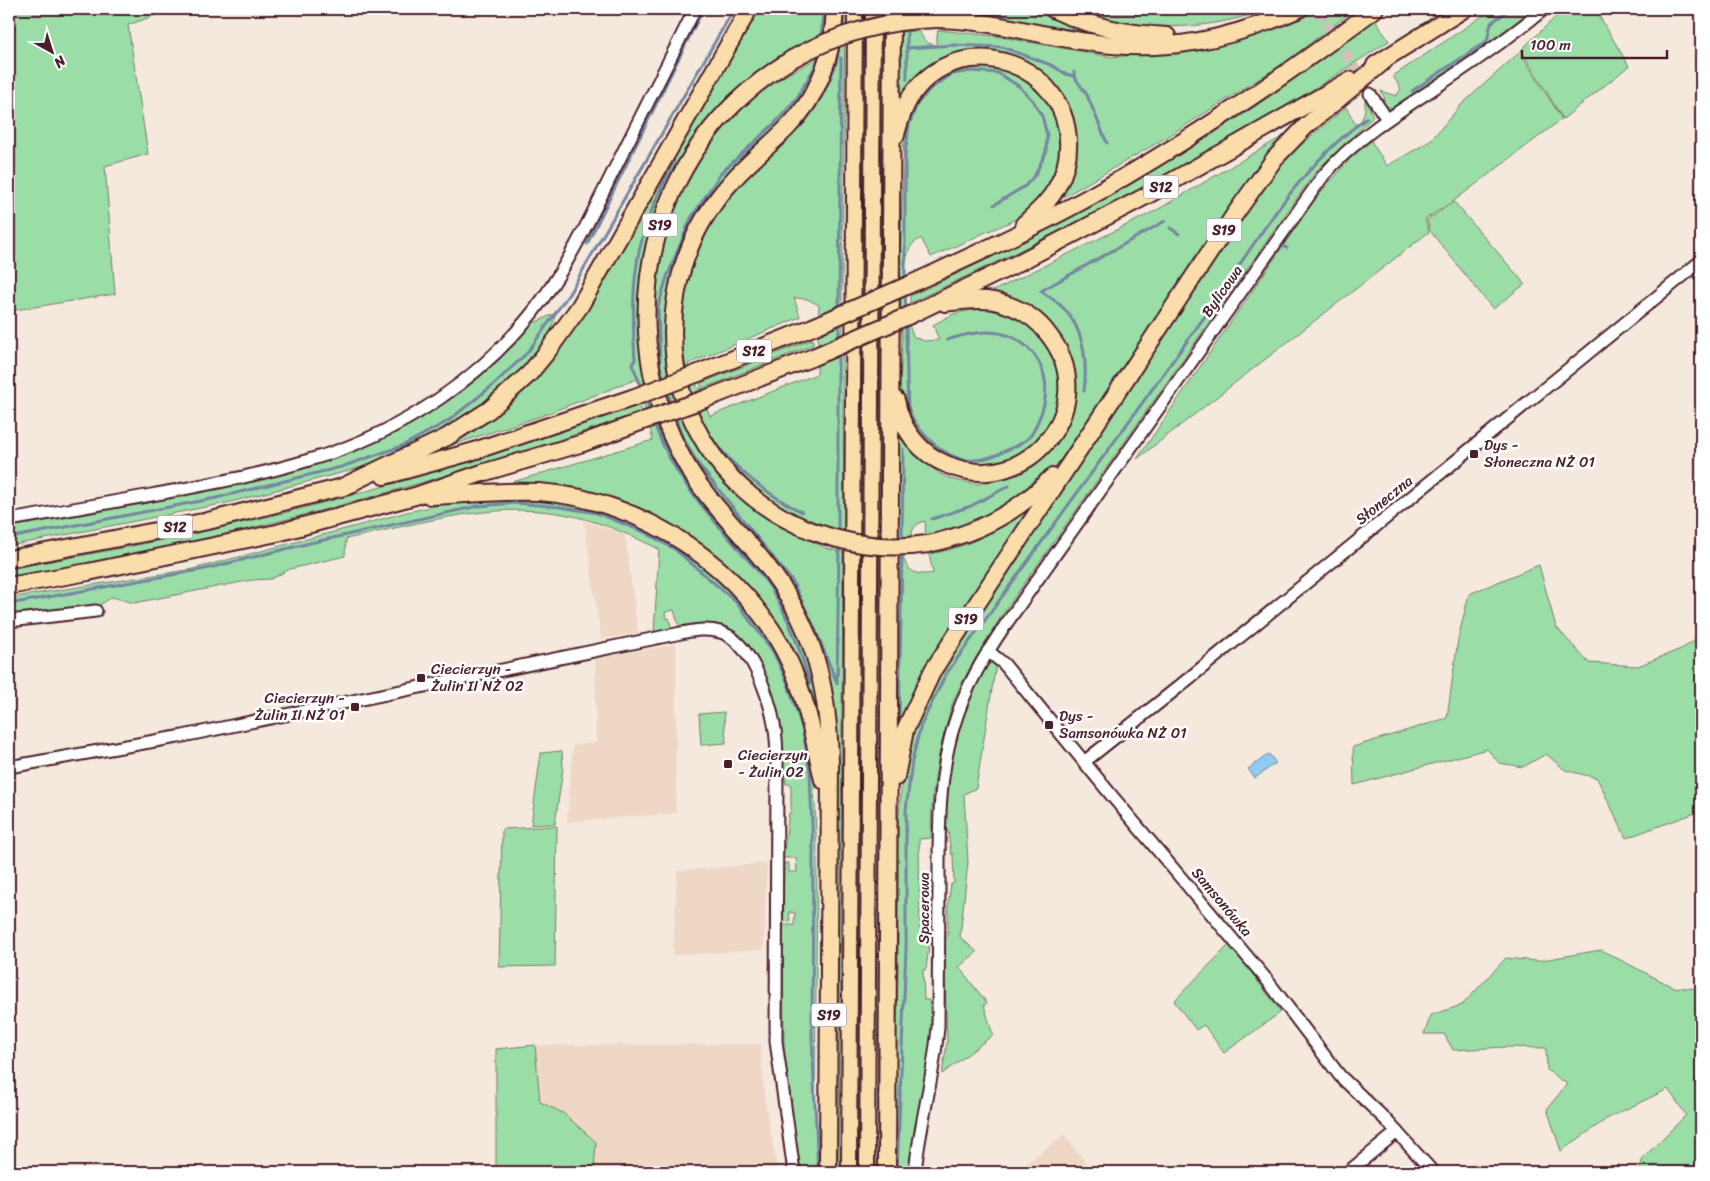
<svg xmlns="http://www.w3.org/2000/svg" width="1710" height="1181" viewBox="0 0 1710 1181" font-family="Sriracha,sans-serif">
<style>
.built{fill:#eed8c5}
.green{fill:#9bdda7;stroke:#727e69;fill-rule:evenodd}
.water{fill:#90cbf0;stroke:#7486a1}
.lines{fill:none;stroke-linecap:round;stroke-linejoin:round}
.stream{stroke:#7486a1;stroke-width:3}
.minor-tunnel{stroke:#d3c0b9;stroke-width:11;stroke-dasharray:11 5.5;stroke-linecap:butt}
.minor-casing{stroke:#4a1f2b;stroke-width:15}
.major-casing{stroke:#4a1f2b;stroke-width:18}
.highway-casing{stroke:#4a1f2b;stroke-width:20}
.minor{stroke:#fff;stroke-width:11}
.major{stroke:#fbddab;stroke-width:14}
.highway{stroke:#fbddab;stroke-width:16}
.highway-bridge-casing{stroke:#4a1f2b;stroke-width:20;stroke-linecap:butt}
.highway-bridge{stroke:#fbddab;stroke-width:16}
.poi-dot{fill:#4a1f2b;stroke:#fff;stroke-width:2}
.labels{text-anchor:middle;stroke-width:5;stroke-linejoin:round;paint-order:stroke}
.shield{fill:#fff;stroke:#80626b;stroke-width:1}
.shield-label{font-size:14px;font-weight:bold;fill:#4a1f2b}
.street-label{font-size:15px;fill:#4a1f2b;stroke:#fff}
.poi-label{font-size:15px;fill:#4a1f2b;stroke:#fff;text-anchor:start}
</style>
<rect width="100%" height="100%" fill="#f5e8dd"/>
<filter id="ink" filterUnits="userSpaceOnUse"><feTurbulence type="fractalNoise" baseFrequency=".02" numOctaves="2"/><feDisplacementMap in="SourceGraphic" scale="10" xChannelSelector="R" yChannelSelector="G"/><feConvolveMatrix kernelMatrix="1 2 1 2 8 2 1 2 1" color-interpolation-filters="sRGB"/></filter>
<g filter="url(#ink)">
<g class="built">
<path d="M584 521 625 534 638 633 601 639Z"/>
<path d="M676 644V813L567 822 573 745 596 743 595 658Z"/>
<path d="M767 863 764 950 673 955 677 871Z"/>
<path d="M760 1044 765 1102 778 1172H594L596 1142 563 1113 540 1102 535 1045Z"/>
<path d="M1064 1134 1093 1172H1015L1053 1143Z"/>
</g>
<g class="green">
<path d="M9 9H173L128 25 148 154 105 166 115 294 9 311Z"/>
<path d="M755 9H822L821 35 802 44 780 58 693 142 673 174 660 200 644 252 641 277 638 325 644 379 663 441 685 480 712 516 772 582 798 629 817 690 823 746 796 666 683 535 506 484 653 440 637 379 541 416 452 445 449 442 526 386Z"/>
<path d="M840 9H845L842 296 844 536 776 507 729 467 700 420 682 365 680 303 697 244 732 190 806 119 817 101 829 79 839 53ZM794 298 807 299 819 305 817 374 710 416 688 364 800 317Z"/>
<path d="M862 9H866L860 1172H855Z"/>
<path d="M883 9H888L882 1172H877L881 228Z"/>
<path d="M907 9H1041L1103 35 1052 27 994 15 957 10 908 13Z"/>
<path d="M1072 9H1268C1202 33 1138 32 1072 9Z"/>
<path d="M1318 9H1355L1287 61 1164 139 1058 200 1070 177 1077 145 1074 120 1065 102 1054 85 1016 58 1000 53 977 51 934 65 922 73 911 85 900 101 897 102 898 32 920 31C922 40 927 44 936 45L938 30 995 36 1112 57 1207 49 1250 38 1300 19Z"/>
<path d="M1493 9H1534L1510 29 1395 108 1388 107 1381 102 1385 99 1381 91 1396 96 1401 89 1393 76Z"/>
<path d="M1564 9H1595L1629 66 1563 119 1521 50Z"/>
<path d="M1375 20 1389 41C1306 95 1222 146 1134 192 1061 232 985 267 910 303V296C1025 243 1136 184 1242 115 1288 85 1331 53 1375 20Z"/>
<path d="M1520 52 1562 119 1455 200 1425 219 1429 232 1137 459 1316 198 1350 159 1371 141 1387 166 1430 141 1461 105Z"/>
<path d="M823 55 821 66 788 118 728 176 669 296 694 435 798 533 825 548 843 552 839 1172H834L822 656 697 472 676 431 655 362 652 308 656 268 669 218 705 147 727 122 749 102 776 81Z"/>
<path d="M978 65C991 67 1007 67 1019 75 1067 105 1076 168 1033 207 1020 219 1002 226 986 232 968 241 949 249 931 257L921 238C917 241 912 243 910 248 901 268 903 319 914 337L924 341 939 340 933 325 953 314 977 309H993L1007 312 1028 322 1051 349 1060 380 1059 405 1045 433 1032 447 995 465 954 462 921 442 905 414 900 385 902 341 900 271 904 128 921 92 940 76 959 69Z"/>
<path d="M1365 97 1373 117 1317 170 1004 612C986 641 967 670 953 702 950 710 948 719 946 728 935 764 931 800 931 838L919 839 920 929 931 930 926 969 923 970 924 1000H929L932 1020V1039L911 1156 910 1172H893L898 973V826L904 755 912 727 933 685 1267 181 1288 156 1346 107 1356 125C1366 118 1365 109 1365 97Z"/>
<path d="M1278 139 1279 144 1053 470 993 518 926 540 925 521C916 523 910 530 912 540L895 541 897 438 901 439 912 451 940 474 954 480 977 484 1018 475 1034 466 1052 449 1066 423 1075 387 1073 368 1067 352 1060 338 1051 325 1002 295 991 292 1157 210Z"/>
<path d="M1454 202 1525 284 1493 309 1430 231 1427 220Z"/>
<path d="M556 313 547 344 509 385 462 421 408 451 363 467 231 502 9 546V525L148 503 283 473 404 426 432 410 474 380 527 326Z"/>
<path d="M813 339V345L701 389V383Z"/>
<path d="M639 405 641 412C436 484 224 542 9 577V569C89 554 170 540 250 521 382 490 511 450 639 405Z"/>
<path d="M473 498 565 499 633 520 706 566 745 606 783 663 797 694 810 746 814 779 817 859 815 1096 820 1172H801L784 1052 783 925H794L795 913 789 912 790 922 783 921 784 863H789V872H797L796 858H783L789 813H791V784H786L782 765 775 705 761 670 748 643 736 632 717 624 703 623 679 626 674 610 665 612 666 618H669L671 627 668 630 654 633 659 549C632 536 606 524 577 517 501 498 421 523 346 539L345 556 290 569 271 579 252 580 134 603 112 597 100 605 9 616V598L193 569 364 524 407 512Z"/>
<path d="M1035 503 896 743 897 558 903 557C908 573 918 576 933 573L929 554C969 548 1003 528 1035 503Z"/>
<path d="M1539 565 1556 627 1589 663 1638 666 1681 649 1701 637V811L1626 838 1597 778 1565 770 1546 754 1523 767 1499 763 1487 749 1354 785 1353 747 1447 718 1458 639 1469 594Z"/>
<path d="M993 663 996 664 976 788 964 794 968 862 960 937 977 952 959 967 987 1003 984 1005 993 1035 942 1074 947 1043 944 939 948 935V906L951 884 954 883 953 854H951L948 831 942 830 955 737 975 686 985 666Z"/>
<path d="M724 712 726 743 701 745 699 714Z"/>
<path d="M562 751 563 768 555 824 531 825 541 753Z"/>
<path d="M557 826 555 966 499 967 502 829Z"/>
<path d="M1230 944 1281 1012 1224 1053 1204 1025 1196 1030 1174 1001Z"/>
<path d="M1601 950 1673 987 1701 989V1172H1639L1643 1158 1686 1115 1668 1089 1608 1118 1561 1151 1547 1109 1567 1084 1547 1070 1546 1048 1506 1047 1453 1050 1444 1034H1424L1431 1015 1462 1005 1506 958 1537 961Z"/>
<path d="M535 1045 540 1102 563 1113 596 1142 594 1172H496V1049Z"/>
</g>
<path class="water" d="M1269 754 1276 763 1255 778 1248 769Z"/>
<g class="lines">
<g class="stream">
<path d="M1160 9H1161"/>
<path d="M821 38 825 9"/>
<path d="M907 48 954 45 1002 47 1051 65 1066 74 1074 76"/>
<path d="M1074 72V76L1087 95 1107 143"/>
<path d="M907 79V27"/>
<path d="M1412 91 1487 41 1491 23 1510 9"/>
<path d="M797 129C817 110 830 83 838 56"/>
<path d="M1170 228 1179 234"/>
<path d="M587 244 703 9"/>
<path d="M1281 246 1287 248"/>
<path d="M905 281V155L909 125 917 104 930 89 952 74 972 71 998 73 1020 87 1033 101 1042 116 1047 135 1046 152 1035 175 1025 186 994 205"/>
<path d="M905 292 906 311"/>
<path d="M839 309 841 58"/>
<path d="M906 322C906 342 907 363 907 383 908 390 907 399 908 406 911 420 923 434 933 443 959 466 980 464 1009 449 1017 446 1026 442 1031 435 1034 431 1036 426 1038 421 1050 396 1049 368 1028 348 1004 325 975 331 947 340"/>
<path d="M839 339V321"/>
<path d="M838 351V534"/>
<path d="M664 380 660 366 658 307 667 277 691 218 721 173 778 120 797 98 817 63 819 52"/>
<path d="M642 388 632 364 635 360C633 330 632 300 636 271 640 232 657 196 674 161"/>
<path d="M667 390 672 406"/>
<path d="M1084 391C1088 358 1083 324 1057 302 1052 298 1046 295 1041 291L1165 221"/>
<path d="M646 399 650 412"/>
<path d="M675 414 681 434 698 464 792 581 816 631 837 683 839 546"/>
<path d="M654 423C671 472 702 507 736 546 747 559 761 573 770 587 789 617 800 650 810 683"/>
<path d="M708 433C733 468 764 493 802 512"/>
<path d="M932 519 971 506 1009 486"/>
<path d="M9 538 216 498 341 467 402 446 448 421 492 386 527 353 569 294 734 9"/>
<path d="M902 541 903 449"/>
<path d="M9 604 205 569 310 543 478 506 517 503 560 507 597 513 644 532 676 550 736 602 773 651 787 681 803 730 810 772 813 850 812 1036 818 1172"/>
<path d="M899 722 902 552"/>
<path d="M897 1172 906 948V810L912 761 921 725 946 674C1032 556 1118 438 1203 319 1251 250 1297 167 1367 118"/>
</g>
<path class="minor-tunnel" d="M1318 9 1370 94"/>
<g class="minor-casing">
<g id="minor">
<path d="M1370 94 1387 119"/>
<path d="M9 520C64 511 118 501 173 491 219 482 264 474 309 460 400 434 486 377 542 300 572 258 593 212 616 166 642 114 669 61 695 9"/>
<path d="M9 621 96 611"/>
<path d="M988 651 1004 664 1112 796 1267 980 1340 1076 1386 1120 1433 1172"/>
<path d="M1084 762 1171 693 1701 261"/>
<path d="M9 767 183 736 671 635C687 632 704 627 720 632 750 640 769 696 774 724 777 738 777 752 777 766L776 1041 794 1172"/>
<path d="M915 1172C920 1123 934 1076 938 1027 938 979 939 931 939 883 939 829 938 777 954 725 965 688 984 656 1006 624L1323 176C1354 140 1393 115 1433 89 1471 64 1509 38 1544 9"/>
<path d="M1348 1172 1397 1132"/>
</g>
</g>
<g class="major-casing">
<g id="major">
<path d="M849 1172 855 9"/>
<path d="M867 1172 873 9"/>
</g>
</g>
<g class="highway-casing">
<g id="highway">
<path d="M1053 9C1088 26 1128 34 1167 36"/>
<path d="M938 19C989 20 1037 35 1088 42 1164 54 1229 40 1299 9"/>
<path d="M792 59C768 74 746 91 726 112 639 204 622 346 682 457 703 497 736 527 764 562 813 623 828 684 830 761L828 1172"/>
<path d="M1375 65 1464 9"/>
<path d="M896 135C900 118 906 100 918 87 968 30 1064 64 1068 140 1069 156 1065 173 1057 187 1049 202 1036 213 1024 224"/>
<path d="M913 283C978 253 1045 223 1107 187 1200 134 1289 73 1375 9"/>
<path d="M910 315 1014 265 1146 196 1350 80"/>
<path d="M696 374 813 327"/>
<path d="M705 399 811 358"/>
<path d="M896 400C901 429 920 454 948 465 1029 499 1104 403 1048 334 1035 316 1016 306 994 301 978 298 961 301 945 303"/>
<path d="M384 476 471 452 632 398"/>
<path d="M340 488 447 437 489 410 529 374 547 352 580 306 749 9"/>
<path d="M430 496C466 495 503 490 539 492 643 499 747 569 790 663 807 700 814 740 823 780"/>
<path d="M812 531C757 510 715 470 691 417 656 337 674 245 732 181 749 162 769 146 787 128 820 95 833 55 835 9"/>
<path d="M928 544C976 534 1018 512 1052 477"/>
<path d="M9 559 208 521 351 485"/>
<path d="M9 586 88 572 277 533 318 522 415 496 482 473 583 443 640 422"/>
<path d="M896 777 905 730 933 670 1235 214 1275 158 1306 126 1384 61"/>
<path d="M887 1172 892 9"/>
</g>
</g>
<use href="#minor" class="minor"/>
<use href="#major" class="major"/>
<use href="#highway" class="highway"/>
<g class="highway-bridge-casing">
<g id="highway-bridge">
<path d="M792 59C838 33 886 20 938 19"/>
<path d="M813 327 913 283"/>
<path d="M811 358 910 315"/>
<path d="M632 398 696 374"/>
<path d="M640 422 705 399"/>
<path d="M812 531C850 545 888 550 928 544"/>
</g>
</g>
<use href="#highway-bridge" class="highway-bridge"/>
</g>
</g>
<g class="poi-dot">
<rect x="1469" y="449" width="10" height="10" rx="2.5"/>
<rect x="416" y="673" width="10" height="10" rx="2.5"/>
<rect x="350" y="702" width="10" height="10" rx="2.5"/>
<rect x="1044" y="720" width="10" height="10" rx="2.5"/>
<rect x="723" y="759" width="10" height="10" rx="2.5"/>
</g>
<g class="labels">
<g class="shield">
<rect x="1143.5" y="175.5" width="35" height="23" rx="4"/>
<rect x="642.5" y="213.5" width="35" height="23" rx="4"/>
<rect x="1206.5" y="218.5" width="35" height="23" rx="4"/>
<rect x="736.5" y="339.5" width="35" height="23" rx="4"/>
<rect x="157.5" y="515.5" width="35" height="23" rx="4"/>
<rect x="948.5" y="607.5" width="35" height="23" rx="4"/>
<rect x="811.5" y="1003.5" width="35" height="23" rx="4"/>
</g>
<g class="shield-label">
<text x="1161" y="192">S12</text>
<text x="660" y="230">S19</text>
<text x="1224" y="235">S19</text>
<text x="754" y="356">S12</text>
<text x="175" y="532">S12</text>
<text x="966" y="624">S19</text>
<text x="829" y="1020">S19</text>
</g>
<g class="street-label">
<text transform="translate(1222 291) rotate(-55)" y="5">Bylicowa</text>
<text transform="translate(1384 500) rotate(-39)" y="5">Słoneczna</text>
<text transform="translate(1222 902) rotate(50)" y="5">Samsonówka</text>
<text transform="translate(924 908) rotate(-90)" y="5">Spacerowa</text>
</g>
<g class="poi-label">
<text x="1484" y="450">Dys -<tspan x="1484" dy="17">Słoneczna NŻ 01</tspan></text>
<text x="431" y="674">Ciecierzyn -<tspan x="431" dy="17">Żulin II NŻ 02</tspan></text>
<text x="345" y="703" text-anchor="end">Ciecierzyn -<tspan x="345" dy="17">Żulin II NŻ 01</tspan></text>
<text x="1059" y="721">Dys -<tspan x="1059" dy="17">Samsonówka NŻ 01</tspan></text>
<text x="738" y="760">Ciecierzyn<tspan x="738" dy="17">- Żulin 02</tspan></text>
</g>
</g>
<rect width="1710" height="1181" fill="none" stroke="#fff" stroke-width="30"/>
<rect x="15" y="15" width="1680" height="1151" fill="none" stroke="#4a1f2b" stroke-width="2" filter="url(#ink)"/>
<g transform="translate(52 52) rotate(141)" stroke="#ffffff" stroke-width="4" paint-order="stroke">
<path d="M0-4L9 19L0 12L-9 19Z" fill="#4a1f2b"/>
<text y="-8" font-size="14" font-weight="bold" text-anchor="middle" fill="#4a1f2b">N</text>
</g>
<path d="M1522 50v8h145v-8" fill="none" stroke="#4a1f2b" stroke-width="2.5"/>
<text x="1530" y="50" font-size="15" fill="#4a1f2b" stroke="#ffffff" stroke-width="4" paint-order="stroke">100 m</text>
</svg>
